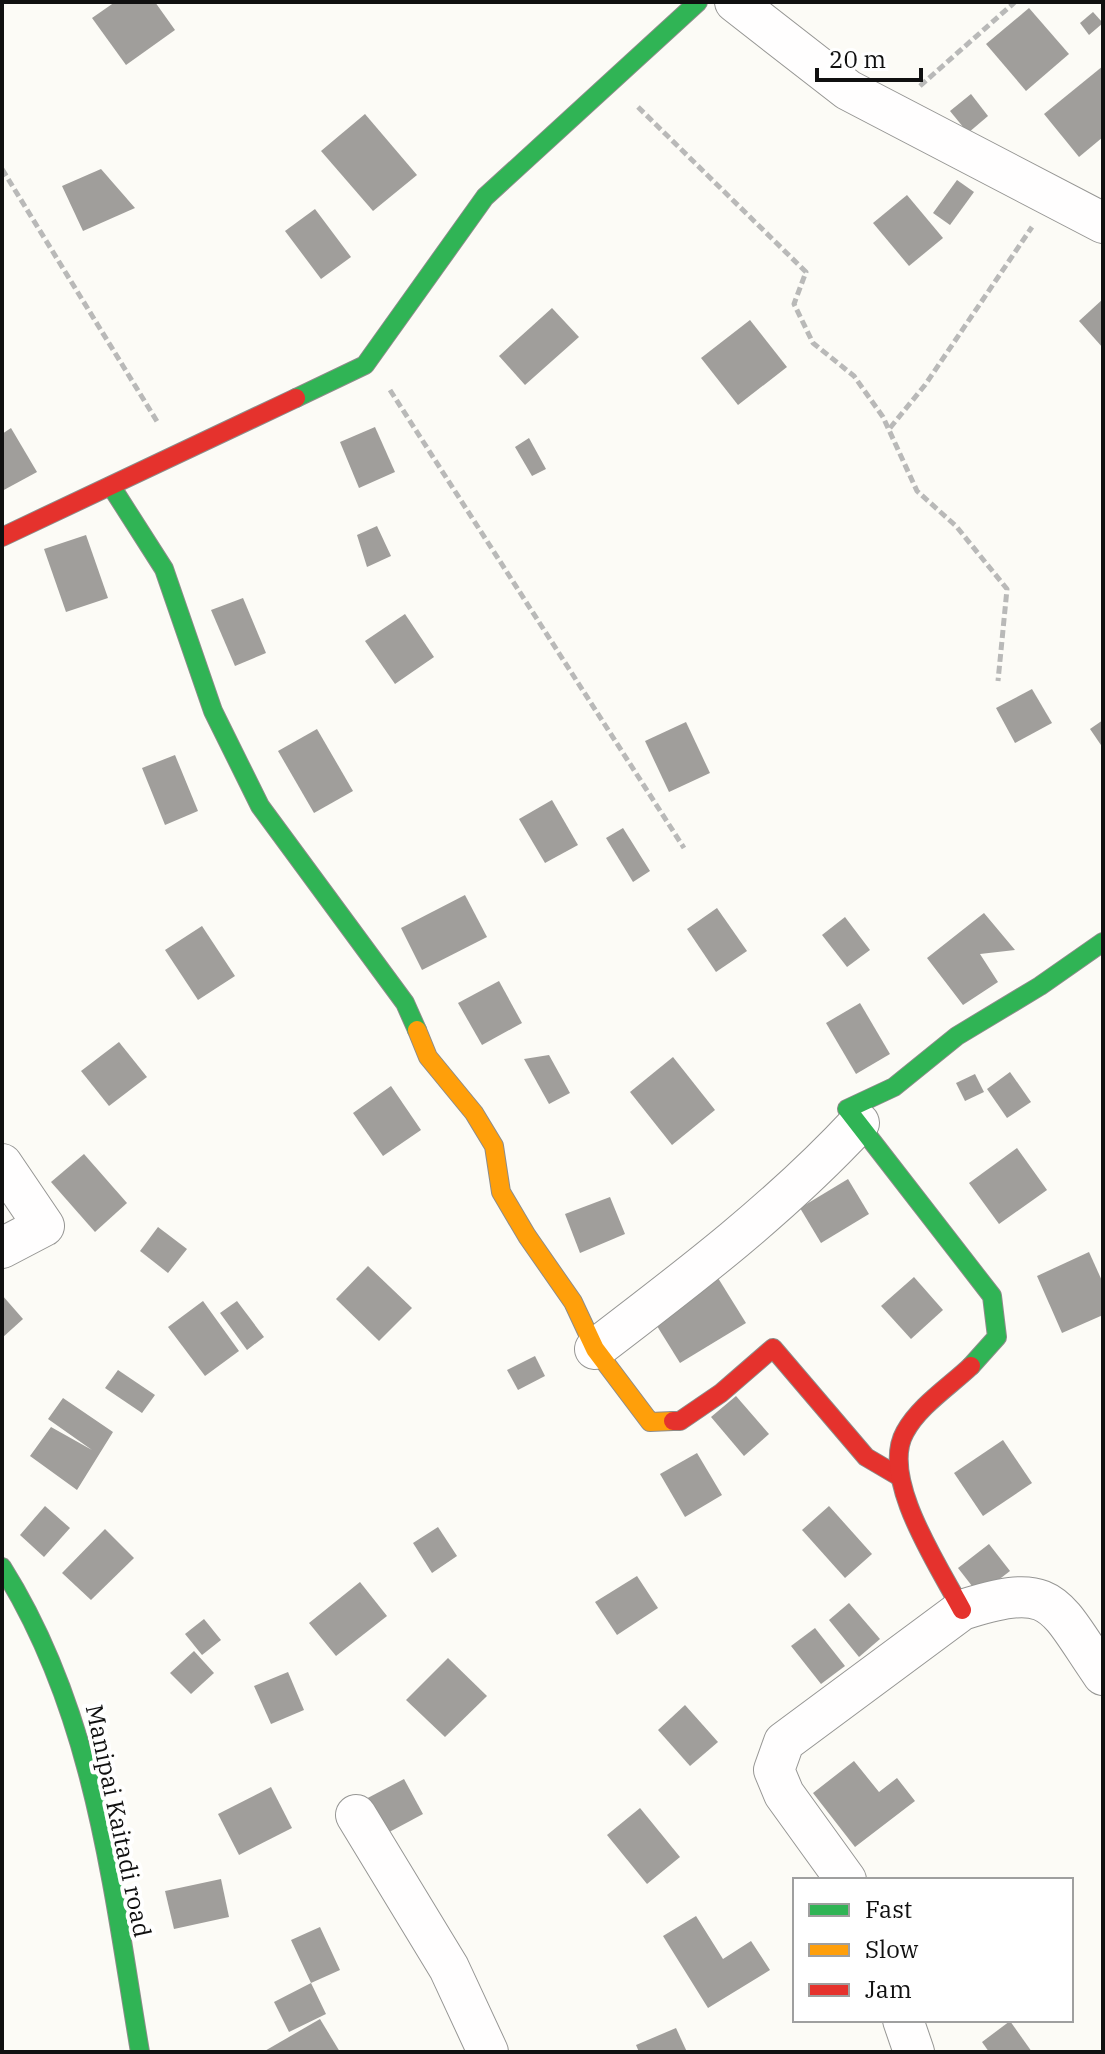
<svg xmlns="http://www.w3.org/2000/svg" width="1105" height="2054" viewBox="0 0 1105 2054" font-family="'IBM Plex Serif',serif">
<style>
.building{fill:#a09e9b}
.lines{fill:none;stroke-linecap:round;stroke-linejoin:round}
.street-casing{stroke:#969694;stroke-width:42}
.fast-casing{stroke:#8d8c8a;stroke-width:20}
.slow-casing{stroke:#8d8c8a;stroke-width:20}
.jam-casing{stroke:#8d8c8a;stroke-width:20}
.path{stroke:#b9b9b8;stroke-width:5;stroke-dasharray:8 4;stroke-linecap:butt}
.street{stroke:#fffefe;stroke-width:40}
.fast{stroke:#30b455;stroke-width:18}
.slow{stroke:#ff9f0a;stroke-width:18}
.jam{stroke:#e5322d;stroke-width:18}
.labels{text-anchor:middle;stroke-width:8;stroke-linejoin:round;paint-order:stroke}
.street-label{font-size:24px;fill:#101010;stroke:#fff}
</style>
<rect width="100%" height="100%" fill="#fcfbf6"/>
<g class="building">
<path d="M115 2H155L175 30 126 65 92 18Z"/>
<path d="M1029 8 1069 54 1026 91 986 44Z"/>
<path d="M1093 12 1103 23 1089 35 1080 23Z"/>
<path d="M1103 66V137L1079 157 1044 114Z"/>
<path d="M971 94 988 116 968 133 950 111Z"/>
<path d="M365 114 417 175 373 211 321 151Z"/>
<path d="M101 169 135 208 83 231 62 186Z"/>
<path d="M957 180 974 192 950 225 933 213Z"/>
<path d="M907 195 943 238 909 266 873 223Z"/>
<path d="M315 209 351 257 321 279 285 231Z"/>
<path d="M1103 299V348L1079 321Z"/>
<path d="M552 308 579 337 525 385 499 356Z"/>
<path d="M750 320 787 367 738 405 701 358Z"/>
<path d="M375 427 395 472 359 488 340 442Z"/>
<path d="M11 428 37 472 2 491V434Z"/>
<path d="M529 438 546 469 532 476 515 447Z"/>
<path d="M377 526 391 556 367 567 357 535Z"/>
<path d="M86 535 108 598 66 612 44 549Z"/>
<path d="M243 598 266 653 235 666 211 610Z"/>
<path d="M405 614 434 657 395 684 365 641Z"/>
<path d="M1032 689 1052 723 1015 743 996 708Z"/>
<path d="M1103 720V748L1090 729Z"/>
<path d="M686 722 710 773 669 792 645 741Z"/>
<path d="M317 729 353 791 314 813 278 751Z"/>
<path d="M175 755 198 811 165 825 142 768Z"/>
<path d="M552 800 578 845 545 863 519 819Z"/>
<path d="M623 828 650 871 633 882 606 838Z"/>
<path d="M465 895 487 937 422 970 401 928Z"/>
<path d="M717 908 747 951 716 972 687 929Z"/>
<path d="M984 913 1015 950 980 954 998 982 963 1005 927 958Z"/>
<path d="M845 917 870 950 847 967 822 935Z"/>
<path d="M202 926 235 976 198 1000 165 950Z"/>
<path d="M499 981 522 1023 482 1045 458 1003Z"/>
<path d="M860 1003 890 1054 856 1074 826 1023Z"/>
<path d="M119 1042 147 1077 109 1106 81 1071Z"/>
<path d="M549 1055 570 1093 549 1104 524 1059Z"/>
<path d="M673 1057 715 1110 672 1145 630 1092Z"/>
<path d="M1010 1072 1031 1102 1007 1118 987 1089Z"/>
<path d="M975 1074 984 1092 965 1101 956 1083Z"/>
<path d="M391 1086 421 1130 383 1156 353 1113Z"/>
<path d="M1017 1148 1047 1190 999 1224 969 1183Z"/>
<path d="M84 1154 127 1203 95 1232 51 1182Z"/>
<path d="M848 1179 869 1214 821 1243 800 1208Z"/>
<path d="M610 1197 625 1234 580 1253 565 1214Z"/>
<path d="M158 1227 187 1249 168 1273 140 1251Z"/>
<path d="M1089 1252 1103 1283V1315L1062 1333 1037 1276Z"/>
<path d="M368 1266 412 1308 379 1341 336 1299Z"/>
<path d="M914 1277 943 1310 911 1339 881 1306Z"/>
<path d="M718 1278 746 1323 680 1363 652 1318Z"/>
<path d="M2 1295 23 1319 2 1338Z"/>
<path d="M203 1301 239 1351 205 1376 168 1327Z"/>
<path d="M237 1301 264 1337 247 1350 220 1313Z"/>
<path d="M535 1356 545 1376 518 1390 507 1370Z"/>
<path d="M118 1370 155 1395 142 1413 105 1388Z"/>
<path d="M736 1396 769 1434 744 1456 711 1417Z"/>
<path d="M63 1398 113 1432 77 1490 30 1456 51 1427 92 1450 48 1419Z"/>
<path d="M1003 1440 1032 1483 983 1516 954 1473Z"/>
<path d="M697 1453 722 1495 685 1517 660 1474Z"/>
<path d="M45 1506 70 1528 44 1557 20 1535Z"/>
<path d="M829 1506 872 1554 845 1578 802 1530Z"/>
<path d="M438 1527 457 1556 432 1573 413 1543Z"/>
<path d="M105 1529 134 1558 91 1600 62 1573Z"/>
<path d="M989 1544 1010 1571 979 1595 958 1568Z"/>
<path d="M637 1576 658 1608 617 1635 595 1602Z"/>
<path d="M360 1582 387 1616 336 1656 309 1623Z"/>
<path d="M849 1603 880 1639 859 1657 829 1620Z"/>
<path d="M204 1619 221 1640 202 1655 185 1634Z"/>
<path d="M815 1628 845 1666 821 1684 791 1646Z"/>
<path d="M194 1651 214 1673 191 1694 170 1673Z"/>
<path d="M448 1658 487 1696 445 1737 406 1700Z"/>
<path d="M288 1672 304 1710 271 1724 254 1686Z"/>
<path d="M685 1705 718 1742 690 1766 658 1730Z"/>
<path d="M854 1761 879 1792 897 1778 915 1801 855 1847 813 1793Z"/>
<path d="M404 1779 423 1814 380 1837 360 1802Z"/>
<path d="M271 1787 292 1828 239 1855 218 1814Z"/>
<path d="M640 1808 680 1857 647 1884 607 1835Z"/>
<path d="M221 1879 229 1917 174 1929 165 1891Z"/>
<path d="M696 1916 723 1959 751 1941 770 1970 708 2008 663 1936Z"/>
<path d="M320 1927 340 1970 311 1983 326 2014 289 2032 274 2002 311 1983 291 1940Z"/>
<path d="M320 2019 340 2052H263Z"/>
<path d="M1010 2021 1032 2052H989L982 2042Z"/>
<path d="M676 2028 687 2052H639L636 2045Z"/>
</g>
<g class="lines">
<g class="street-casing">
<g id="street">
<path d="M735 2 848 90 1103 223"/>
<path d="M2 1164 44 1226 2 1248"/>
<path d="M595 1349C688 1278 779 1209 859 1123"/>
<path d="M356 1815 449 1968 488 2052"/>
<path d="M846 1880 784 1794 774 1770 784 1742 962 1610C1055 1580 1053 1603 1103 1675"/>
<path d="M903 2020 914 2052"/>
</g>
</g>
<g class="fast-casing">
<g id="fast">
<path d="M296 398 365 365 485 197 698 2"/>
<path d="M111 486 164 569 213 711 260 806 405 1003 417 1030"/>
<path d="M971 1366 997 1337 992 1296 847 1109 894 1087 957 1036 1040 986 1103 942"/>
<path d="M2 1567C94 1713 112 1885 140 2052"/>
</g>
</g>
<g class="slow-casing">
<path id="slow" d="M417 1030 428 1057 474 1113 494 1146 501 1192 527 1236 573 1302 595 1349 650 1422 673 1421"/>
</g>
<g class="jam-casing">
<g id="jam">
<path d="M2 537 296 398"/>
<path d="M673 1421H680L721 1393 773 1348 866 1457 900 1477"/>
<path d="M962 1610C940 1568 879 1478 905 1432 919 1406 950 1386 971 1366"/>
</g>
</g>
<g class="path">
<path d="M920 86 1015 2"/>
<path d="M638 107 806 272 794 304 813 343 854 376 883 417 917 491 956 526 1007 589 998 681"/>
<path d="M2 169 158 423"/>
<path d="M390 390 684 848"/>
<path d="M890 428 925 385 1032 227"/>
</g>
<use href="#street" class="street"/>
<use href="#fast" class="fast"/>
<use href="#slow" class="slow"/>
<use href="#jam" class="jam"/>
</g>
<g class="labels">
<g class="street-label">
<text transform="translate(118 1821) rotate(78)" y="8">Manipai Kaitadi road</text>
</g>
</g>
<rect width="1105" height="2054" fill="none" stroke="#101010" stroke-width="8"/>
<rect x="793" y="1878" width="280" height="144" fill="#ffffff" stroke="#9f9f9f" stroke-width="2"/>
<rect x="809" y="1904" width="40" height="12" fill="#30b455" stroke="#9f9f9f" stroke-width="2"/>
<text x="865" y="1918" font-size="24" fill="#101010">Fast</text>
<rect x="809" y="1944" width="40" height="12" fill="#ff9f0a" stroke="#9f9f9f" stroke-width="2"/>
<text x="865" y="1958" font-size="24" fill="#101010">Slow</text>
<rect x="809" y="1984" width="40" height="12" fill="#e5322d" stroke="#9f9f9f" stroke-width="2"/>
<text x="865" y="1998" font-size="24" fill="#101010">Jam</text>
<path d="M817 68v12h104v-12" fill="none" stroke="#101010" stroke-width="4"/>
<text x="829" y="68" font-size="24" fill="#101010" stroke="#ffffff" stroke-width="6" paint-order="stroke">20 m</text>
</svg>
